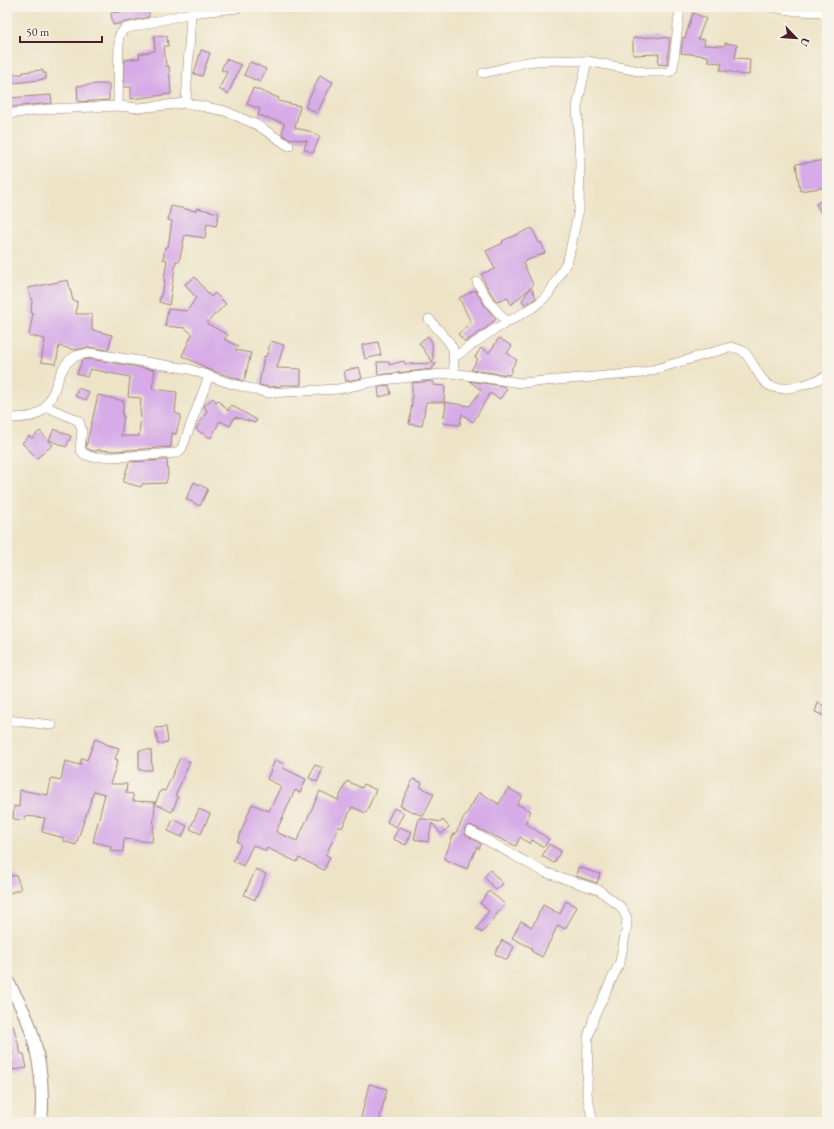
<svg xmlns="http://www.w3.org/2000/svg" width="834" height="1129" viewBox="0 0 834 1129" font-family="'EB Garamond',serif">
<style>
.building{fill:#d6abe7}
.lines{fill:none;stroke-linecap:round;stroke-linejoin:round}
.minor-casing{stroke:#9c8279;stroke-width:10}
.tertiary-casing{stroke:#9c8279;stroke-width:14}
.minor{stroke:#fff;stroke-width:9}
.tertiary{stroke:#fff;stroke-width:12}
</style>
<rect width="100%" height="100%" fill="#f7f3e8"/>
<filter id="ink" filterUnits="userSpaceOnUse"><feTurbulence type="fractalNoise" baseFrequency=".025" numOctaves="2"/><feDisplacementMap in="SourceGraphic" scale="8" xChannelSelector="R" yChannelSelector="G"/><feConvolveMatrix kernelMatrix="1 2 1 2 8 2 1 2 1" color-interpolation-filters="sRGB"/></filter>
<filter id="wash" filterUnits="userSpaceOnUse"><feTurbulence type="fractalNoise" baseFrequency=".012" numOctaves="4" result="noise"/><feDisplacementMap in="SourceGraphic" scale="16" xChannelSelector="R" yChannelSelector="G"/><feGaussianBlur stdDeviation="0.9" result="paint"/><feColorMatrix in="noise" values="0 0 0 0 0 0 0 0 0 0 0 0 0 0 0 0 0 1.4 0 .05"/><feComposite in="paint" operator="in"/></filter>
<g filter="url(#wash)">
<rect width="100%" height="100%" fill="#ede4c7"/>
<g id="blocks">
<g class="building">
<path d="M139 10H149V17L113 25 111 13Z"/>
<path d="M693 13 706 18 698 39 705 40 704 45 725 46V43L737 45 735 58 750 59 749 75 737 74V73L720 70 722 63 708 62V56L681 53 683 37 685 38Z"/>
<path d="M154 36H167L168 46H164L166 66H169L171 94 131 99V87H124L125 60 140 58 139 54 155 51Z"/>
<path d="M654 37 670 38 667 65 658 64 659 54 633 55V38Z"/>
<path d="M201 50 210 53 202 76 194 74Z"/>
<path d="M226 59 241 65 228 94 219 89 227 72 221 70Z"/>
<path d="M250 62 266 69 260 82 244 75Z"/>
<path d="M43 70V73H46V79L7 84V74H23V72Z"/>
<path d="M320 75 333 82 317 113 305 107Z"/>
<path d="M96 84H109V100L78 102 77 86Z"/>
<path d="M253 88 279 98 278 101 300 106 295 128 309 131 320 136 313 153 304 149 307 141 287 138 282 134 284 123 258 115 260 109 247 104Z"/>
<path d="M51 95 52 103 10 107 9 98Z"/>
<path d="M827 160V187L800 191 796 164Z"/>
<path d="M827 197V222L816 204Z"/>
<path d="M171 206 196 211 197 208 219 213 216 226 207 224 205 238 185 235 179 262 176 261 169 305 159 302 165 281 164 280 167 260 163 259 165 247H168L172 221 168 220Z"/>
<path d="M532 228 539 243 541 242 545 253 523 262 533 285 531 287 536 298 525 305 522 300 530 288 511 305 508 298 496 301 485 283 481 274 495 269 486 251 503 243 502 241Z"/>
<path d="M195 277 211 297 215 293 226 304 206 323 228 335 224 339 238 346 235 350 251 353 244 381 204 368 205 367 182 356 192 334 185 328 165 326 168 309 187 311 196 298 185 284Z"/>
<path d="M68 280 73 301H77L76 314H92V330L112 335 108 350 89 347 75 350 59 346 56 364 41 362 45 339 29 336 33 313H31L32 300 28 288Z"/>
<path d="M475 290 485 306 496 319 486 328 465 342 458 334 471 322 459 298Z"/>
<path d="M428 336 432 342 433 363H435L436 365 433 366V369L378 375 377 362H389V365L404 361 405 364 433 363 419 343Z"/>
<path d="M499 338 512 346 507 353 517 360 511 369 513 370 509 375 471 370 478 359 475 357 481 348 489 353Z"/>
<path d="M271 341 284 345 277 368 301 369V385H281V386L269 387 259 385 264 356 266 357Z"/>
<path d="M378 342 381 355 365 359 362 345Z"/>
<path d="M90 359 155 370 152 389 177 392 175 413 181 415 176 434 172 433 171 447 115 451 97 450V451H93L88 449 86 447 98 395 124 401 122 416H124L121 436H139L141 413H140L141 398 128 397 130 377 90 369 87 377 77 374 82 360Z"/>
<path d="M359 367 362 378 346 381 344 371Z"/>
<path d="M433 381 434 385 445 386 444 402 470 406 481 390 469 381 503 386 507 389 500 399 490 393 473 422 462 414 460 425 443 423 446 404 443 402H426L422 426 409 424 412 403V383Z"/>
<path d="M389 385 391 394 379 397 378 387Z"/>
<path d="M78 388 89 392 86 400 75 396Z"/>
<path d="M213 398 216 402 218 400 228 411 231 405 257 420 255 423 235 417 230 426 220 421 211 438 200 432 196 429 207 411 204 406Z"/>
<path d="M54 429 71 436 66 447 49 440Z"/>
<path d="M40 431 53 445 37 458 22 443 29 436 32 438Z"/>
<path d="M167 460 168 475 166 483 142 484 141 487 123 482 129 462Z"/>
<path d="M194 482 208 489 200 506 186 499Z"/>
<path d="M818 703 827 707 825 716 815 712Z"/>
<path d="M166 727 168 742 158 744 155 728Z"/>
<path d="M95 739 105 743V744L119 748 115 759 118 760 110 784H127L126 793 133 794V801L155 802V804L161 790 165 791 180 758 190 762 175 796 178 797 172 812 155 804 152 842 124 839 123 852 110 851 111 846 93 842 105 794 94 791 76 845 63 841 64 838 42 832 45 818 25 816V820L13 819 14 806 19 807 20 790 48 795 51 778 61 780 65 761 80 765 82 758 87 760Z"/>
<path d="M139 750H151L152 770H139Z"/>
<path d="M275 760 284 764 283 768 306 779 300 793 295 790 276 832 297 841 320 791 338 800 347 781 362 788 364 784 376 790 366 813 352 807 342 828 339 826 326 855 330 857 324 870 299 858 297 862 267 848 266 851 253 845 243 866 233 861 241 844 237 842 252 804 269 811 281 786 267 779Z"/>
<path d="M315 765 323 768 317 782 309 778Z"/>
<path d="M413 779 422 783 420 787 434 794 423 816 400 806Z"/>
<path d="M508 788 522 796 517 804 531 811 525 823 549 839 544 847 532 840 530 844 520 837 516 846 470 825 465 828V834L481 844 479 849 477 847 467 869 444 859 454 833 455 835 465 815H466L479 792 499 804Z"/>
<path d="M394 808 404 813 396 827 387 822Z"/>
<path d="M199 809 210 814 201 834 190 829Z"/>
<path d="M419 818 441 822 443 820 449 827 441 834 432 823 428 842 414 839Z"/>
<path d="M173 819 187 826 182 837 168 831Z"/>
<path d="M399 827 412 832 406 845 393 839Z"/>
<path d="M549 844 561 851 554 863 542 856Z"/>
<path d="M578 867 600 874 597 883 576 876Z"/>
<path d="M256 869 266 874 255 900 244 895Z"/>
<path d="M490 870 503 884 496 890 484 877Z"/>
<path d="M16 875 21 889 7 894V877Z"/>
<path d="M489 891 505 904 482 933 476 929 489 911 480 903Z"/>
<path d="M566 901 577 907 565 929 558 925 542 957 531 951 532 948 512 938 521 921 532 927 543 905 560 914Z"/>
<path d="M502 940 514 947 507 960 495 954Z"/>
<path d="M13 1025 21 1054H24L27 1068 13 1070 11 1056 13 1055 7 1034V1026Z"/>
<path d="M369 1084 387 1089 379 1122H360Z"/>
</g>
</g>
</g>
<g filter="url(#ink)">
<use href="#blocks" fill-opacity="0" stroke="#9c8279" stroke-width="1"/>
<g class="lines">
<g class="minor-casing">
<g id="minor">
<path d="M771 7 797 11 827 12"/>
<path d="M483 73C496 71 509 66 522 63 543 58 566 61 587 61"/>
<path d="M186 103 191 13"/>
<path d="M118 106 119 36 124 29 191 13 237 8"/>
<path d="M7 114 49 109 118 106 138 108 186 103 225 111 257 125 289 146"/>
<path d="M477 282 490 303 507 322"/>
<path d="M453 358 492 331 532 308 540 302 549 293 568 260 579 209 580 161 577 107 587 61 644 72H668L671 71 673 68 680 7"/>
<path d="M452 373 521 383 642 373 731 347C735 348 739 349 743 351 750 356 757 374 764 381 777 397 811 383 827 376"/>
<path d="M47 407 79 421 82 431 80 449 84 454 92 457H115L177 453 182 448 209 376"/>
<path d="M7 418C17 417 29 419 37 414 57 403 55 368 73 358 78 354 84 354 90 353L189 369 229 383 268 393 338 389 382 380 452 373 454 370 453 349 449 342 429 319"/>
<path d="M7 720 52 725"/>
<path d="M470 831 544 872 599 890 621 907 627 918 626 931 620 962 594 1017 588 1037 587 1094 593 1122"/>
</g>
</g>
<g class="tertiary-casing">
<path id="tertiary" d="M7 980C15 996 26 1013 31 1030 40 1059 44 1092 41 1122"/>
</g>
<use href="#minor" class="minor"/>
<use href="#tertiary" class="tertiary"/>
</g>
</g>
<rect width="834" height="1129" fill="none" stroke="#f7f3e8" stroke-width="24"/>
<g transform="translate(796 38) rotate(115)" stroke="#f7f3e8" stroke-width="3" paint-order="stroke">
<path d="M0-3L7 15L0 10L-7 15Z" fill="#4a1f2b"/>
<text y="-6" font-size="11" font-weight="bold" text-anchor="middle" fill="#4a1f2b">U</text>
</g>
<path d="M20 36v6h82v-6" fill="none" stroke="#4a1f2b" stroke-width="2"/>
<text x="26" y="36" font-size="12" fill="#4a1f2b" stroke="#f7f3e8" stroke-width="3" paint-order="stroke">50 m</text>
</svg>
